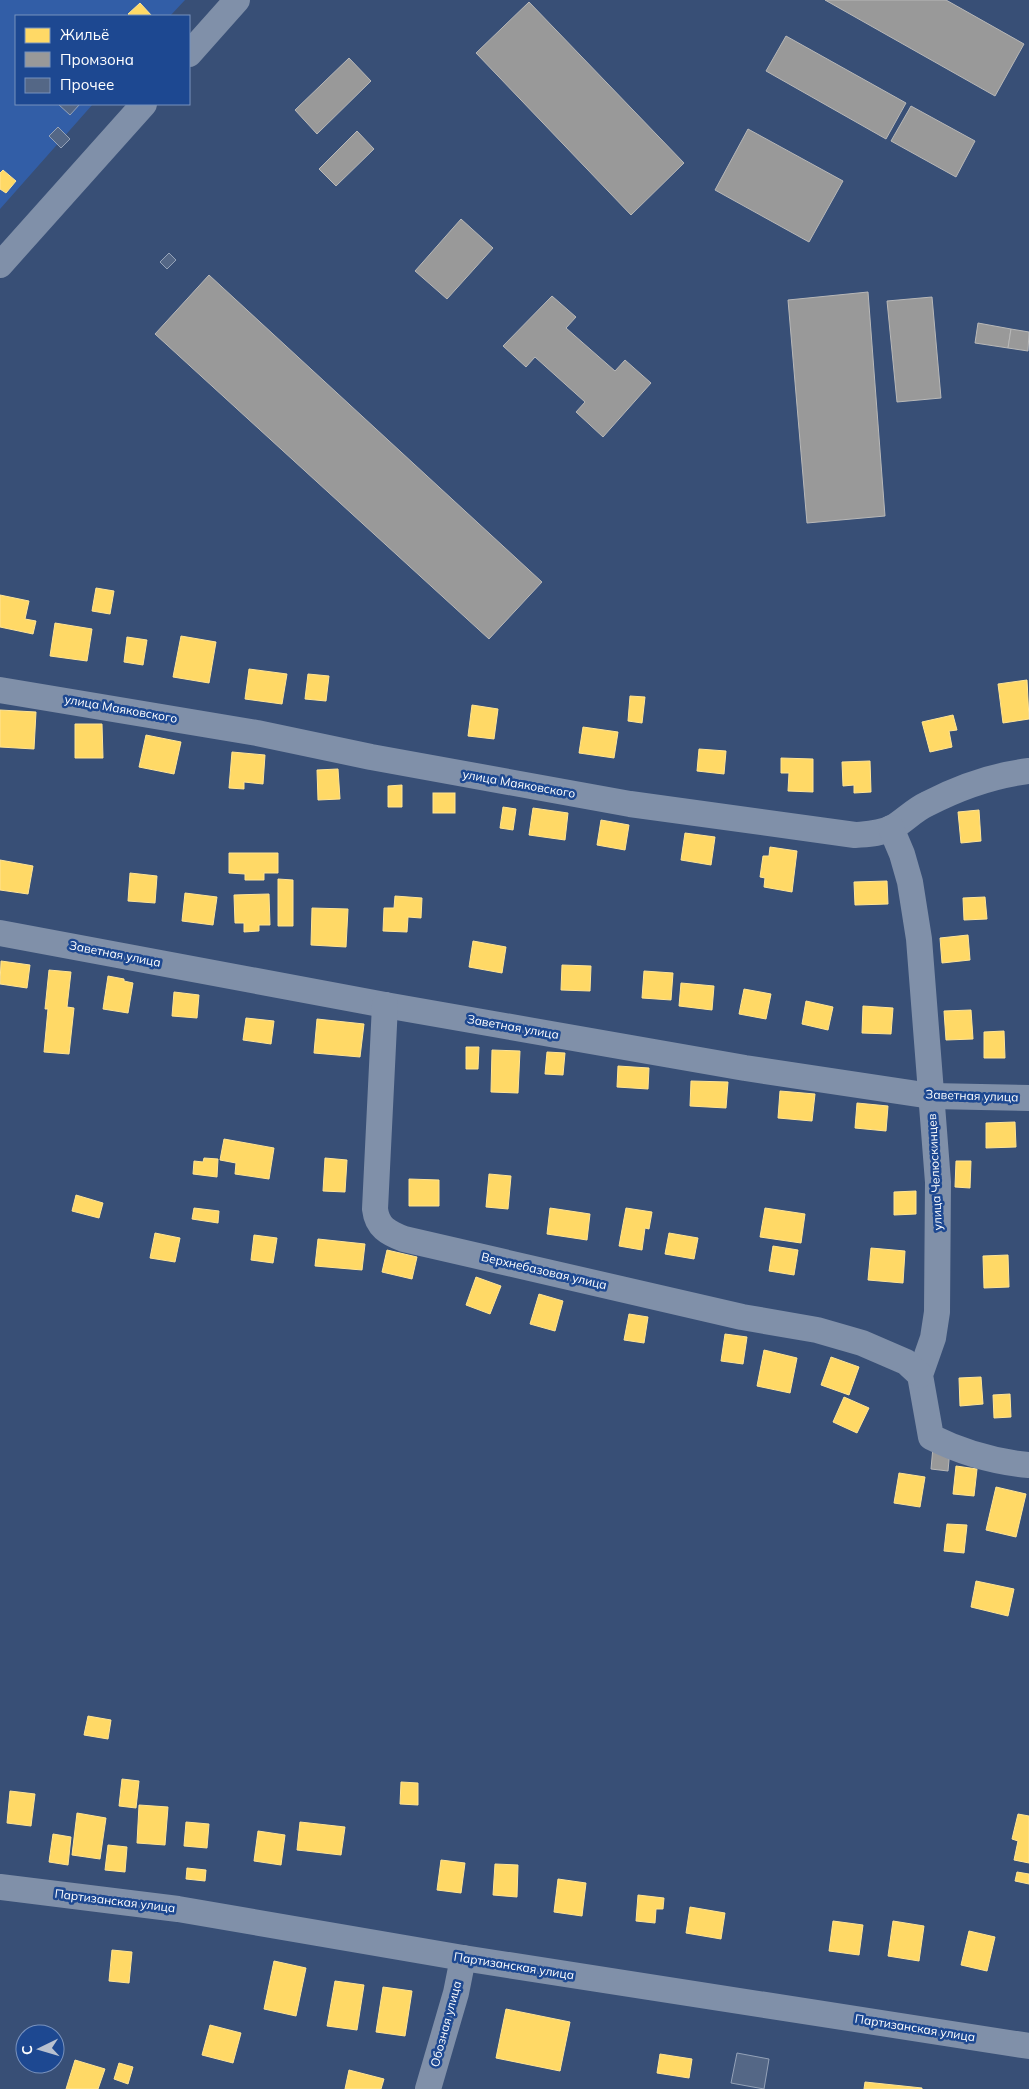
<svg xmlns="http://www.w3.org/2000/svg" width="1029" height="2089" viewBox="0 0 1029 2089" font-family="Mulish,sans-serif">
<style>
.green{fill:#325ea7}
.homes{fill:#ffd966;stroke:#ffe494}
.industry{fill:#999;stroke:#b8b8b8}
.building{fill:#546786;stroke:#94a2b8}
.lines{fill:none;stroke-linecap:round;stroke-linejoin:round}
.minor{stroke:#8090a9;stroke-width:26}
.labels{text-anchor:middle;stroke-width:5;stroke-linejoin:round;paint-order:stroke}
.street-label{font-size:12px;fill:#fff;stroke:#1d4891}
</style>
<rect width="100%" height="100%" fill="#384f76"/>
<path class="green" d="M0 0H185L170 16H16V104H93L0 209Z"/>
<g class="homes">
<path d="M140 3 152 16H130L128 14Z"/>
<path d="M3 170 16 181 6 193 0 189V173Z"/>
<path d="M96 588 114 591 110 614 92 611Z"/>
<path d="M0 595 29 601 25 619 36 621 33 634 0 627Z"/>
<path d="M55 623 92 629 87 661 50 656Z"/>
<path d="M181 636 216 642 209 683 173 677Z"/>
<path d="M127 637 147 640 143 665 124 662Z"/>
<path d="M249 669 287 674 282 704 245 699Z"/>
<path d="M308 674 329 676 326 701 305 699Z"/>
<path d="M1027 680 1029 719 1003 723 998 684Z"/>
<path d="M630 696 645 697 642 723 628 721Z"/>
<path d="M472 705 498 709 494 739 468 736Z"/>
<path d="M0 710 36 712 34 749 0 747Z"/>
<path d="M953 715 957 730 949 731 952 747 930 752 922 722Z"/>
<path d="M75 724H102L103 758H75Z"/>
<path d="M583 727 618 732 614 758 579 753Z"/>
<path d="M146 735 181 742 174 774 139 767Z"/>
<path d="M699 749 726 751 724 774 697 771Z"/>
<path d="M232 752 265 755 263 784 244 782V789L229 788Z"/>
<path d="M781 758 813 759V792L788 791 789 773H781Z"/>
<path d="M870 761 871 792 854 793V785L843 786 842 762Z"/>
<path d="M338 769 340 799 318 800 317 770Z"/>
<path d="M402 785V807H388V786Z"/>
<rect x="433" y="793" width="22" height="20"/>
<path d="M503 807 516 809 513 830 500 828Z"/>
<path d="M533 808 568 813 565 840 529 835Z"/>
<path d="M979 810 981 841 961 843 958 812Z"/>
<path d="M601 820 629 825 625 850 597 845Z"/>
<path d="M685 833 715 837 711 865 681 860Z"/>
<path d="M770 847 797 851 792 892 764 887 765 878 760 877 763 856H769Z"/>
<path d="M229 853H278V873H264V880H245V874L229 873Z"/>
<path d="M0 860 33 866 28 894 0 890Z"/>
<path d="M130 873 157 876 155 903 128 901Z"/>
<path d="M278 879 293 880V926H278Z"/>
<path d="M887 881 888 904 855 905 854 882Z"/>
<path d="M185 893 217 897 213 925 182 921Z"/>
<path d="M269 894 270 925H259V931L244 932V923H235L234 895Z"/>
<path d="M395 896 422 898 421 918 408 917 407 932 383 931 384 908H394Z"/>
<path d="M985 897 987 919 964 920 963 898Z"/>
<path d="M312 908 348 909 346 947 311 945Z"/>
<path d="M968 935 970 960 942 963 940 938Z"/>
<path d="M473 941 506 947 502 973 469 967Z"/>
<path d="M1 961 30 965 27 988 0 984Z"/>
<path d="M562 965 591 966 590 991 561 990Z"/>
<path d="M49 970 71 972 67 1007 74 1008 69 1054 44 1052 48 1009H45Z"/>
<path d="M644 971 673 973 671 1000 642 998Z"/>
<path d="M108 976 124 979V981L133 983 128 1013 103 1009Z"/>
<path d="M681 983 714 986 712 1010 679 1006Z"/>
<path d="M744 989 771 994 766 1019 739 1014Z"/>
<path d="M174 992 199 995 197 1018 172 1016Z"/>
<path d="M806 1001 833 1007 828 1030 802 1024Z"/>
<path d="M863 1006 893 1008 891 1034 862 1033Z"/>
<path d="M971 1010 973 1039 946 1040 944 1011Z"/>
<path d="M246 1018 274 1021 271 1044 243 1040Z"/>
<path d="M317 1019 364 1024 360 1057 314 1053Z"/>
<path d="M1004 1031 1005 1058H984V1032Z"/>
<path d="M466 1047H479L478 1069H466Z"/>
<path d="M492 1050 520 1051 518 1093 491 1092Z"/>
<path d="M547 1052 565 1053 563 1075 545 1074Z"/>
<path d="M618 1066 649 1068 648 1089 617 1087Z"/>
<path d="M691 1081 728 1082 726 1108 690 1106Z"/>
<path d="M780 1091 815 1094 812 1121 778 1118Z"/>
<path d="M857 1103 888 1106 886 1131 855 1128Z"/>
<path d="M1015 1122 1016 1147 986 1148V1123Z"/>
<path d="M224 1139 274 1148 269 1179 235 1174 236 1163 220 1160Z"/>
<path d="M204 1158 218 1159 217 1177 193 1174 194 1161 203 1162Z"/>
<path d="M325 1158 347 1160 345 1192 323 1191Z"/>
<path d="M956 1161H971L970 1188 955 1187Z"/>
<path d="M489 1174 511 1176 508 1209 486 1207Z"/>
<path d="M409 1179 439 1180V1206H409Z"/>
<path d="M916 1191V1214L894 1215V1192Z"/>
<path d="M76 1195 103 1203 99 1218 72 1211Z"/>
<path d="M194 1208 219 1211 218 1223 192 1219Z"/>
<path d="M550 1208 590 1214 587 1240 547 1234Z"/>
<path d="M626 1208 652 1212 649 1229 645 1228 642 1250 619 1246Z"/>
<path d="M765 1208 805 1214 801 1243 760 1237Z"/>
<path d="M155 1233 180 1238 175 1262 150 1258Z"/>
<path d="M669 1233 698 1238 694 1259 665 1254Z"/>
<path d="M254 1235 277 1238 273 1263 251 1260Z"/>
<path d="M318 1239 365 1244 362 1270 315 1266Z"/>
<path d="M773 1246 798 1250 794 1275 769 1271Z"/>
<path d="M871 1248 905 1251 903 1283 868 1280Z"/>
<path d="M387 1250 417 1257 412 1279 382 1272Z"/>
<path d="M1008 1255 1009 1287 984 1288 983 1256Z"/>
<path d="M476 1277 501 1286 490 1314 466 1305Z"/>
<path d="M539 1294 563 1301 555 1331 530 1324Z"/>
<path d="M629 1314 648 1317 644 1343 624 1340Z"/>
<path d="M725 1334 747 1337 743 1364 721 1361Z"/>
<path d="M764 1350 797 1358 790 1393 757 1386Z"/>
<path d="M831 1357 859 1367 849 1395 821 1385Z"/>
<path d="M981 1377 983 1404 960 1406 959 1378Z"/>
<path d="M1010 1394 1011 1417 994 1418 993 1395Z"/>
<path d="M844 1397 869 1408 857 1433 833 1422Z"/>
<path d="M956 1466 977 1469 974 1496 953 1494Z"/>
<path d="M899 1473 925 1477 920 1507 894 1503Z"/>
<path d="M996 1487 1026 1494 1016 1537 986 1530Z"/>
<path d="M947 1524 967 1525 964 1553 944 1551Z"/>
<path d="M976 1581 1014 1589 1008 1616 971 1607Z"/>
<path d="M88 1716 111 1720 108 1739 84 1735Z"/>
<path d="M122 1779 139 1781 136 1808 119 1806Z"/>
<path d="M401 1782 418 1783V1805L400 1804Z"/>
<path d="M10 1791 35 1794 31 1826 7 1823Z"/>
<path d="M139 1805 168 1807 165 1845 137 1843Z"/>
<path d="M77 1813 106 1818 100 1859 72 1855Z"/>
<path d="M1018 1814 1029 1816V1863L1014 1860 1018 1841 1012 1839Z"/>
<path d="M186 1822 209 1824 207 1848 184 1846Z"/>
<path d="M300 1822 345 1827 341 1855 297 1850Z"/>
<path d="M258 1831 285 1835 281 1865 254 1861Z"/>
<path d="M53 1834 71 1837 68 1865 49 1862Z"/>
<path d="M108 1845 127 1847 125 1872 105 1870Z"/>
<path d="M441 1860 465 1863 461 1893 437 1890Z"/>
<path d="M495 1864 518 1865 517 1897 493 1895Z"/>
<path d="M187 1868 206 1870 205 1881 186 1879Z"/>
<path d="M1017 1872 1029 1874V1884L1015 1881Z"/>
<path d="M558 1879 586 1883 582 1916 554 1912Z"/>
<path d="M638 1895 664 1898 663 1909H656L655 1923 636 1921Z"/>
<path d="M690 1907 725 1913 721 1939 686 1933Z"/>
<path d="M833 1921 863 1925 859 1955 829 1951Z"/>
<path d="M893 1921 924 1926 919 1961 888 1956Z"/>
<path d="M969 1931 995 1937 987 1971 961 1965Z"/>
<path d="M112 1950 132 1952 129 1983 109 1981Z"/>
<path d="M274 1961 306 1968 296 2016 264 2009Z"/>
<path d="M335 1981 364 1985 357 2030 327 2026Z"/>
<path d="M383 1987 412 1991 405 2036 376 2032Z"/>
<path d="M506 2009 570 2022 560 2071 496 2058Z"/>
<path d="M210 2025 241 2033 233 2063 202 2055Z"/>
<path d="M660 2054 692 2059 689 2078 657 2073Z"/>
<path d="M75 2060 105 2069 98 2089H66Z"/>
<path d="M119 2063 133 2067 128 2084 114 2079Z"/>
<path d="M349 2070 384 2079 381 2089H345Z"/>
<path d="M865 2082 922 2088V2089H864Z"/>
</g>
<g class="industry">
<path d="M825 0H946L1024 44 995 96Z"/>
<path d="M529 2 684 163 631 215 476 53Z"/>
<path d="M786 36 906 103 886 139 766 71Z"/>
<path d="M349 58 371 81 317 134 295 110Z"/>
<path d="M911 106 975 141 956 177 891 141Z"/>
<path d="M748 129 843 181 809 242 715 190Z"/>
<path d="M357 131 374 149 336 186 319 169Z"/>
<path d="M461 219 493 248 447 299 415 271Z"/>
<path d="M209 275 542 582 489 639 155 334Z"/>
<path d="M868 292 885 516 807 523 788 300Z"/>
<path d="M552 296 576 317 566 328 615 371 625 360 651 383 603 437 576 412 585 402 535 357 526 367 503 346Z"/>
<path d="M932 297 941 398 897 402 887 301Z"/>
<path d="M978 323 1011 329 1008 348 975 343Z"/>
<path d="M1011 329 1029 332 1028 351 1008 348Z"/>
<path d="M933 1447 950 1449 948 1471 931 1469Z"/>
</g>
<g class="building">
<path d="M58 104H80L70 115Z"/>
<path d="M58 127 70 139 61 148 49 136Z"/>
<path d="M169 253 176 260 167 269 160 262Z"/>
<path d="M737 2053 769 2059 764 2089 731 2083Z"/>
</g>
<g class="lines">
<g class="minor">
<path d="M189 54 237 0"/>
<path d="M0 265 144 104"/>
<path d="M0 690 257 733 371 757 630 804 855 835C867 834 880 834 892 828 904 821 914 810 927 804 958 788 995 775 1029 771"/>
<path d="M891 828 902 854 910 882 919 939 938 1182 937 1312 933 1338 920 1375 931 1437C961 1452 996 1462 1029 1465"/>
<path d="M0 933 385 1005 745 1068 931 1096 1029 1098"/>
<path d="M385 1005 375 1209C377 1227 388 1233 404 1239L742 1317 817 1330 862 1343 906 1362 920 1375"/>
<path d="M0 1887 178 1909 463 1958 1029 2046"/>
<path d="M428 2089 456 1993 463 1958"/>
</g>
</g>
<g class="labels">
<g class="street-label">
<text transform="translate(121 709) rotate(10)" y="4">улица Маяковского</text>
<text transform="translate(519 784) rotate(10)" y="4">улица Маяковского</text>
<text transform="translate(115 954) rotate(11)" y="4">Заветная улица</text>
<text transform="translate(513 1027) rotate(10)" y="4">Заветная улица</text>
<text transform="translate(972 1096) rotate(2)" y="4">Заветная улица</text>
<text transform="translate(935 1172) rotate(-93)" y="4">улица Челюскинцев</text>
<text transform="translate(544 1271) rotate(13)" y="4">Верхнебазовая улица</text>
<text transform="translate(115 1901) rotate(7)" y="4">Партизанская улица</text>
<text transform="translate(514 1966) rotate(9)" y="4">Партизанская улица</text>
<text transform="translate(446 2024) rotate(-75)" y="4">Обозная улица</text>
<text transform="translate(915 2028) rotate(9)" y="4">Партизанская улица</text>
</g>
</g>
<rect x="15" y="15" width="175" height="90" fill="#1d4891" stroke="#7791bd"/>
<rect x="25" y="28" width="25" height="15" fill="#ffd966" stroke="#7791bd"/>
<text x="60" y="40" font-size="15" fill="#ffffff">Жильё</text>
<rect x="25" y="52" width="25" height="15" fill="#999999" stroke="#7791bd"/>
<text x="60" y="65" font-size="15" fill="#ffffff">Промзона</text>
<rect x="25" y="78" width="25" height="15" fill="#546786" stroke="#7791bd"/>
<text x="60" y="90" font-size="15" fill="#ffffff">Прочее</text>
<g transform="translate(40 2049) rotate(265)"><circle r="24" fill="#1d4891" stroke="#7791bd"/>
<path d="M0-4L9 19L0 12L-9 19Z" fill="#b9c1cf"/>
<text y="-8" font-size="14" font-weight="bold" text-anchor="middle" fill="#ffffff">С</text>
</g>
</svg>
